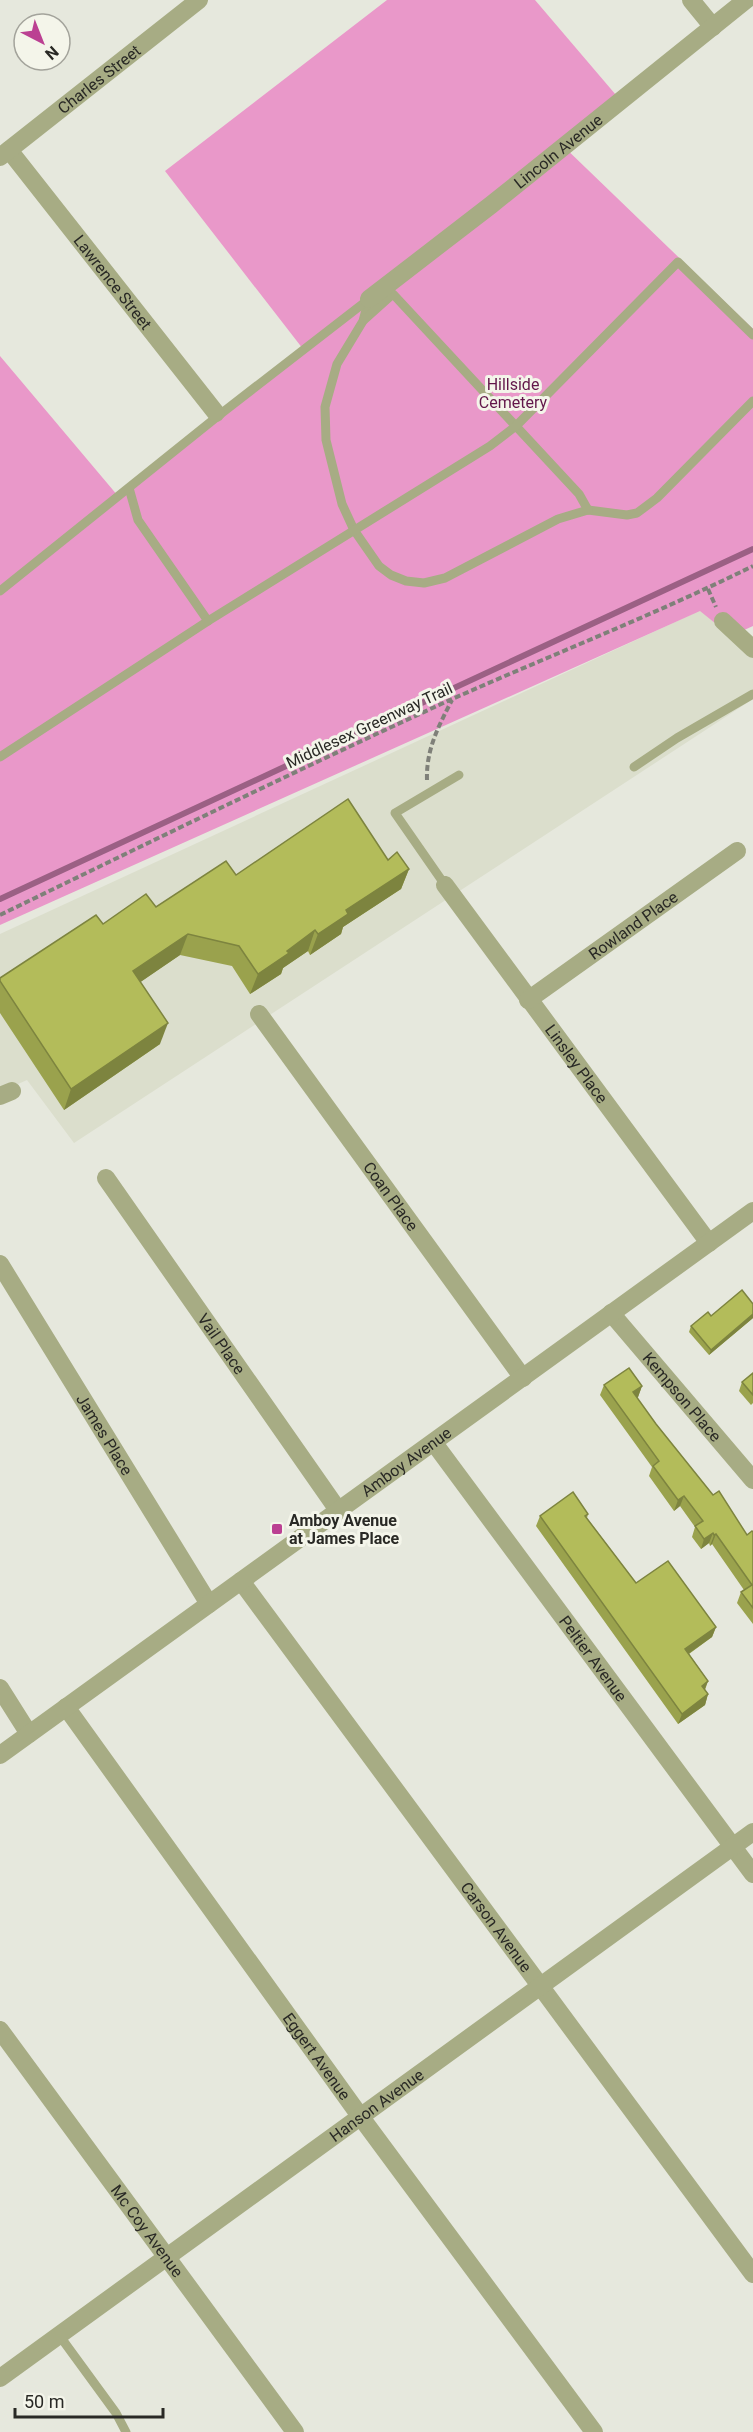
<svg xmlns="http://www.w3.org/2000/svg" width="753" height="2432" viewBox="0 0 753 2432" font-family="Roboto,sans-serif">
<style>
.built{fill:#dbdecc}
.green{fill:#e998c9}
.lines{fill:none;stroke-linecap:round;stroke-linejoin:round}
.stream{stroke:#9b6084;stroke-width:6}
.path{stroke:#7f8079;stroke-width:4;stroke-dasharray:6 3;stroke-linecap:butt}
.service{stroke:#a7ac84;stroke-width:9}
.minor{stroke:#a7ac84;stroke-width:18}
.tertiary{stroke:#a7ac84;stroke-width:18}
.wall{fill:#9aa24d}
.shaded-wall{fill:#7d843f}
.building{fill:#b3bc5a;stroke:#7d843f;stroke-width:1.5}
.poi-dot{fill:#bb4092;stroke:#f4f5ea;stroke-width:2}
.labels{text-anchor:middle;stroke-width:6;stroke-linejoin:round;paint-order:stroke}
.street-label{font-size:16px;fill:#292925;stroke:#f4f5ea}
.park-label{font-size:16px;fill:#62164a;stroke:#f4f5ea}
.poi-label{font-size:16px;font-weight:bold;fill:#292925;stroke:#f4f5ea;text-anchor:start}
</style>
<rect width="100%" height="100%" fill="#e6e8dd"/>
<path class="built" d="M701 610 753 658V699L74 1143 27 1080 0 1092V934Z"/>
<path class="green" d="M387 0H535L616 95 559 142 753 329V626L731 636 700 611 0 925V356L118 496 303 349 165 171Z"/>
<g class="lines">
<path class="stream" d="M0 899 753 549"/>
<g class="path">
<path d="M708 589 716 607"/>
<path d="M427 780C426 750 438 727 452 700"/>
<path d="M0 915C150 842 299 769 450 700 551 655 654 615 753 566"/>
</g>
<g class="service">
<path d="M369 299 363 321 337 364 325 407 326 440 342 504 354 530 379 566 391 575 406 581 424 583 445 578 558 519 588 510 627 515 637 513 657 498 753 401"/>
<path d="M364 320 393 294 579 494 588 510"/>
<path d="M129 488 138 520 208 621"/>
<path d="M0 591 218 416 369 299"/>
<path d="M0 757 208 621 490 446 516 426 678 262 753 335"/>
<path d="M634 767 677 738 753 694"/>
<path d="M445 885 395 813 459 775"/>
<path d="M59 2335 116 2413 126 2432"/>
</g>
<g class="minor">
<path d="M691 0 713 27"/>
<path id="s1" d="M9 150 216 413"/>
<path id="s2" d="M0 157 199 0"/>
<path id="s3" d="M369 299 491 205 746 0"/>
<path d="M723 621 753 649"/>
<path id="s4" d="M445 885 709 1243"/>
<path id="s5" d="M528 1000 737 851"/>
<path id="s6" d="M259 1014 523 1378"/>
<path d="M0 1096 12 1091"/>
<path id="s7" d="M106 1178 338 1510"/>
<path id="s8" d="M0 1264 209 1604"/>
<path id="s9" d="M611 1313 753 1480"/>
<path id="s10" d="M434 1443 753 1874"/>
<path id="s11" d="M241 1581 753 2274"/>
<path d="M0 1688 29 1734"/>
<path id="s12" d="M66 1707 360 2116 594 2432"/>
<path id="s13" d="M0 2030 295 2432"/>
<path id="s14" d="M0 2378 753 1832"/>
</g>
<path class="tertiary" id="s15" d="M0 1755 753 1211"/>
</g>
<g class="wall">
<path d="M388 860 409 869 401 889 343 927 341 934 310 955 308 951 283 968 281 974 250 994 232 966 180 955 140 982 160 1044 64 1110 0 1013V978L103 924 156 907 236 875Z"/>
<path d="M753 1304V1318L709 1355 689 1332 691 1326 711 1316Z"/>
<path d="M753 1373V1403L751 1405 739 1391 742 1382Z"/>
<path d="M604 1385 642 1386 638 1397 637 1398 656 1424 713 1495 747 1535 753 1532V1624L737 1603 741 1592 744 1590 712 1544 710 1546 709 1543 701 1549 692 1537 695 1527 680 1506 674 1511 649 1476 652 1467 600 1395Z"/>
<path d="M588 1514 587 1518 636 1583 716 1627 712 1637 689 1654 708 1681 705 1690 708 1694 705 1705 678 1724 536 1526 540 1516Z"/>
</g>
<g class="shaded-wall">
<path d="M409 869 401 889 343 927 341 934 310 955 318 934 346 910Z"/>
<path d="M315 930 308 951 283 968 281 974 250 994 258 974 287 951Z"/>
<path d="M188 934 180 955 126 992 133 971Z"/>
<path d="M168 1023 160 1044 64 1110 71 1089Z"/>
<path d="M753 1314V1318L709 1355 711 1350Z"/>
<path d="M642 1386 638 1397 629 1403 633 1392Z"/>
<path d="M684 1496 680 1506 674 1511 678 1500Z"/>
<path d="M713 1533 709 1543 701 1549 704 1539Z"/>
<path d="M716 1534 712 1544 710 1546 714 1535Z"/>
<path d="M716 1627 712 1637 681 1659 685 1649Z"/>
<path d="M708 1681 704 1691 702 1686Z"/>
<path d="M708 1694 705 1705 678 1724 682 1714Z"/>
</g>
<g class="building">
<path d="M348 799 388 860 397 852 409 869 346 910 348 914 318 934 315 930 287 951 289 953 258 974 239 946 188 934 133 971 168 1023 71 1089 0 981V978L96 915 103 924 146 894 156 907 226 861 236 875Z"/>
<path d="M742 1290 753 1304V1314L711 1350 691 1326 708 1312 711 1316Z"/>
<path d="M629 1368 642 1386 633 1392 656 1424 713 1495 719 1491 747 1535 752 1531 753 1532V1608L741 1592 752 1585 716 1534 714 1535 713 1533 704 1539 695 1526 703 1521 684 1496 678 1500 653 1466 659 1461 604 1385Z"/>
<path d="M753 1373V1395L742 1382Z"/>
<path d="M573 1492 588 1514 585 1516 636 1583 668 1561 716 1627 685 1649 708 1681 702 1686 708 1694 682 1714 540 1516Z"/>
</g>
<rect class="poi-dot" x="271" y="1523" width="12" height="12" rx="3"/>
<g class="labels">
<g class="street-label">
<text dy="6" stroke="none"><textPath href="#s2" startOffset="126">Charles Street</textPath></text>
<text dy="6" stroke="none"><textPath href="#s3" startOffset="240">Lincoln Avenue</textPath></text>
<text dy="6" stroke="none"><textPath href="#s1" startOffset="168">Lawrence Street</textPath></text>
<text transform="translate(369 725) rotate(-25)" y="6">Middlesex Greenway Trail</text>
<text dy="6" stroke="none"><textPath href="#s5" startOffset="129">Rowland Place</textPath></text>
<text dy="6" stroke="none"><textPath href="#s4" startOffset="222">Linsley Place</textPath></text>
<text dy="6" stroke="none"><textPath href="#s6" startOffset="225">Coan Place</textPath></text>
<text dy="6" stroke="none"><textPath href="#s7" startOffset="202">Vail Place</textPath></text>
<text dy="6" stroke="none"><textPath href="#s9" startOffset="110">Kempson Place</textPath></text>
<text dy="6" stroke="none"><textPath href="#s8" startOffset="200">James Place</textPath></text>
<text dy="6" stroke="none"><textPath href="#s15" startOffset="501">Amboy Avenue</textPath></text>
<text dy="6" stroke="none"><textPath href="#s10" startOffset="268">Peltier Avenue</textPath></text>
<text dy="6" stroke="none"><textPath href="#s11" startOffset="430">Carson Avenue</textPath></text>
<text dy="6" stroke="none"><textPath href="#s12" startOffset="430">Eggert Avenue</textPath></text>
<text dy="6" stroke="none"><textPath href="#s14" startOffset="465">Hanson Avenue</textPath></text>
<text dy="6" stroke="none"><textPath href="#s13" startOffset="249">Mc Coy Avenue</textPath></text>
</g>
<g class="park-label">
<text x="513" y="390">Hillside<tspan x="513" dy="18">Cemetery</tspan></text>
</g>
<g class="poi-label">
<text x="289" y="1526">Amboy Avenue<tspan x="289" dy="18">at James Place</tspan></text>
</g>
</g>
<g transform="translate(42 42) rotate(138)"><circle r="28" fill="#f4f5ea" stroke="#a3a39b" stroke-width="1.5"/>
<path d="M0-4.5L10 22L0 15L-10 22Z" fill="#bb4092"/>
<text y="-9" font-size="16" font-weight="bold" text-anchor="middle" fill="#292925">N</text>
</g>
<path d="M15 2408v9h148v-9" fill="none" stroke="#292925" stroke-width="3"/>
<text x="24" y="2408" font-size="18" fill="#292925" stroke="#f4f5ea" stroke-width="4.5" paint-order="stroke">50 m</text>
</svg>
